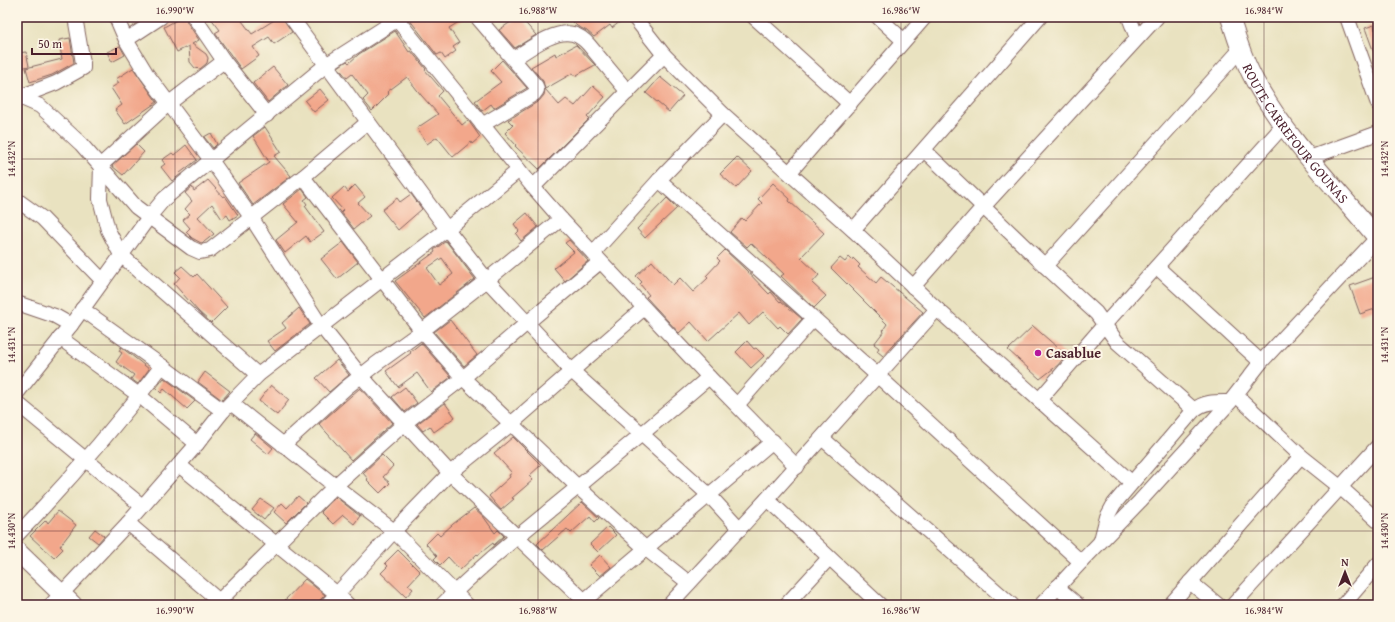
<svg xmlns="http://www.w3.org/2000/svg" width="1395" height="622" viewBox="0 0 1395 622" font-family="'Gentium Book Plus',serif">
<style>
.building{fill:#f2a78b;fill-rule:evenodd}
.lines{fill:none;stroke-linecap:round;stroke-linejoin:round}
.minor-casing{stroke:#82635f;stroke-width:16}
.major-casing{stroke:#82635f;stroke-width:20}
.minor{stroke:#fff;stroke-width:14}
.major{stroke:#fff;stroke-width:18}
.ticks{fill:none;stroke:#4a1f2b;stroke-width:1;stroke-opacity:0.45}
.poi-dot{fill:#b5179e;stroke:#fcf5e5;stroke-width:1.5}
.labels{text-anchor:middle;stroke-width:4;stroke-linejoin:round;paint-order:stroke}
.street-label{font-size:14px;fill:#4a1f2b;stroke:#fcf5e5}
.poi-label{font-size:14px;font-weight:bold;fill:#4a1f2b;stroke:#fcf5e5;text-anchor:start}
.neatline{fill:none;stroke:#4a1f2b;stroke-width:1.5}
.ticks-label{font-size:10px;text-anchor:middle;fill:#4a1f2b}
</style>
<rect width="100%" height="100%" fill="#fcf5e5"/>
<filter id="ink" filterUnits="userSpaceOnUse"><feTurbulence type="fractalNoise" baseFrequency=".025" numOctaves="2"/><feDisplacementMap in="SourceGraphic" scale="8" xChannelSelector="R" yChannelSelector="G"/><feConvolveMatrix kernelMatrix="1 2 1 2 8 2 1 2 1" color-interpolation-filters="sRGB"/></filter>
<filter id="wash" filterUnits="userSpaceOnUse"><feTurbulence type="fractalNoise" baseFrequency=".012" numOctaves="4" result="noise"/><feDisplacementMap in="SourceGraphic" scale="16" xChannelSelector="R" yChannelSelector="G"/><feGaussianBlur stdDeviation="0.9" result="paint"/><feColorMatrix in="noise" values="0 0 0 0 0 0 0 0 0 0 0 0 0 0 0 0 0 1.4 0 .05"/><feComposite in="paint" operator="in"/></filter>
<g filter="url(#wash)">
<rect width="100%" height="100%" fill="#e9e2c0"/>
<g id="blocks">
<g class="building">
<path d="M182 17H186L187 22 199 40 192 44 206 54 208 58 207 63 200 69 195 68 190 62 189 46 177 52 164 27Z"/>
<path d="M210 17H239L252 34 279 17H282L292 32 274 44 269 37 253 47 259 56 241 69 215 33 220 30Z"/>
<path d="M409 17H467L449 28 459 43 453 47 456 51 445 59 441 53 437 55 409 19Z"/>
<path d="M518 17H520L536 35 515 48 499 30Z"/>
<path d="M572 17H626L612 28 610 25 594 37 587 31 577 26 573 22 575 21Z"/>
<path d="M1374 25 1375 30 1378 29V61H1377L1365 28Z"/>
<path d="M395 31 409 52 411 51 426 69 425 70 443 91 438 96 462 125 468 120 480 137 472 144 471 142 453 157 437 137 427 144 417 128 438 114 421 95 407 77 387 92 389 94 372 111 363 100 368 95 352 74 347 78 338 67 347 61 349 63 359 54Z"/>
<path d="M70 38 74 63 52 75 30 82 26 68 62 59 59 40Z"/>
<path d="M576 45 595 65 575 76 573 73 545 89 543 81 531 67 555 53 556 56Z"/>
<path d="M120 46 125 55 112 62 107 52Z"/>
<path d="M26 52 29 66 17 69V53Z"/>
<path d="M502 60 527 88 494 108 491 104 482 111 475 101 501 82 491 71Z"/>
<path d="M273 67 288 85 268 102 253 83Z"/>
<path d="M133 68 157 102 125 124 115 110 122 105 111 88 119 83 116 79Z"/>
<path d="M660 77 683 96 669 112 646 93Z"/>
<path d="M593 86 605 97 587 117 589 119 539 169 515 146 516 145 505 133 513 125 508 120 539 101 544 95 545 89 559 105 566 99 575 106Z"/>
<path d="M320 89 329 100 314 112 305 101Z"/>
<path d="M265 127 281 152 274 156 291 176 253 205 238 183 269 162 253 136Z"/>
<path d="M211 133 217 144 213 148 204 137Z"/>
<path d="M136 144 144 152 123 175 112 166Z"/>
<path d="M186 145 197 160 180 173 181 174 172 181 161 167 165 164 162 160 172 153 174 155Z"/>
<path d="M737 157 752 171 736 188 720 174Z"/>
<path d="M208 180 223 197 225 196 238 215 230 220 227 215 222 219 212 204 198 217 214 234 204 242 201 243 192 238 186 232 190 228 183 220 190 214 185 209 192 201 185 193 192 187 194 191Z"/>
<path d="M773 183 790 199 789 201 824 233 802 256H803L801 258 819 275 812 283 826 296 814 308 781 276 784 274 751 243 747 247 730 232 742 218 745 221 762 203 758 199Z"/>
<path d="M355 185 365 197 358 203 370 216 354 229 341 212 343 210 332 198 344 187 348 192Z"/>
<path d="M302 189 308 197 304 200 307 204 305 206 324 232 310 242 306 236 285 253 276 240 298 222 283 204Z"/>
<path d="M411 194 422 209 398 230 382 210 397 198 400 202Z"/>
<path d="M667 198 677 208 645 238 637 229Z"/>
<path d="M527 213 538 227 521 241 516 234 519 231 514 224Z"/>
<path d="M569 240 588 261 565 281 554 268 574 252 565 243Z"/>
<path d="M446 241 475 279 425 318 395 281 435 252 434 250ZM442 258 453 274 439 285 427 268Z"/>
<path d="M343 242 358 262 337 279 321 259Z"/>
<path d="M725 250 745 269 769 294 771 292 780 302 781 301 802 319 788 334 780 326 778 328 763 312 749 325 739 313 708 341 691 322 679 333 646 297 649 295 640 284 642 282 636 276 652 261 673 285 680 278 693 292 708 278 706 276 720 261 717 258Z"/>
<path d="M849 257 852 260 853 258 860 265 858 267 876 283 881 277 923 312 883 356 877 351 879 348 874 344 884 331 883 330 887 324 831 268 840 258 845 262Z"/>
<path d="M182 266 194 277 197 274 227 307 211 323 198 311 174 284 180 277 175 272Z"/>
<path d="M1378 276V308L1360 314 1350 286Z"/>
<path d="M299 308 310 324 275 351 267 341 286 328 282 323Z"/>
<path d="M450 320 477 355 464 366 434 332Z"/>
<path d="M1033 326 1066 355 1058 365 1040 379 1008 350Z"/>
<path d="M747 341 754 349 756 348 764 356 751 368 736 352Z"/>
<path d="M421 343 451 377 431 392 417 373 398 387 386 371 411 353 410 352Z"/>
<path d="M121 347 149 369 138 384 131 379 134 375 116 362 122 353 119 351Z"/>
<path d="M337 360 349 375 329 392 316 378Z"/>
<path d="M205 372 230 391 222 400 198 382Z"/>
<path d="M164 378 195 401 187 409 164 389 161 393 156 388Z"/>
<path d="M271 385 289 400 277 415 259 401Z"/>
<path d="M405 387 417 403 405 412 392 397Z"/>
<path d="M360 388 392 423 351 460 319 424Z"/>
<path d="M445 403 455 417 434 432 430 426 423 431 417 424Z"/>
<path d="M255 433 273 448 268 454 250 439Z"/>
<path d="M513 437 541 465 529 476 533 480 512 498 514 499 501 510 489 496 510 477 509 475 512 473 494 453Z"/>
<path d="M382 455 393 466 383 477 390 483 380 493 367 480 368 479 363 473Z"/>
<path d="M298 496 306 503 286 523 274 512 282 503 287 508Z"/>
<path d="M336 497 360 516 354 524 343 515 333 524 321 512Z"/>
<path d="M261 499 274 508 264 520 252 510Z"/>
<path d="M582 502 599 518 595 522 590 516 571 533 567 529 543 550 537 544Z"/>
<path d="M474 508 483 516 495 533 498 530 504 536 494 545 493 543 478 555 477 554 460 570 448 557 440 565 434 559 437 556 426 544 437 533 440 536 453 524Z"/>
<path d="M58 511 76 525 60 546 63 549 54 558 30 536 46 520 48 523Z"/>
<path d="M608 527 616 535 598 552 590 544Z"/>
<path d="M95 529 104 536 98 543 89 536Z"/>
<path d="M398 550 420 572 408 585 413 589 406 597 381 573 388 566 385 563Z"/>
<path d="M600 555 611 567 600 576 589 565Z"/>
<path d="M305 579 325 595 320 600 319 605H290L285 600Z"/>
</g>
</g>
</g>
<g filter="url(#ink)">
<use href="#blocks" fill-opacity="0" stroke="#82635f" stroke-width="1"/>
<g class="lines">
<g class="minor-casing">
<g id="minor">
<path d="M116 17 126 40 146 73 211 160 251 217 321 326 361 376 450 473 589 605"/>
<path d="M194 17 224 61 267 115"/>
<path d="M291 17 447 229 487 280 572 371 709 495 740 529"/>
<path d="M395 17 533 187 561 219 709 377 797 467"/>
<path d="M477 17 536 86 537 90 534 94 482 125"/>
<path d="M634 17 664 55 723 114 853 230 937 309 1131 482"/>
<path d="M754 17 850 104"/>
<path d="M878 17 903 40"/>
<path d="M1129 17 1137 38"/>
<path d="M1347 17 1378 104"/>
<path d="M126 40 161 17"/>
<path d="M513 59C528 50 554 29 573 34 580 36 585 40 589 45L628 92"/>
<path d="M224 61 168 104 101 165 100 199 108 230 121 255 258 375"/>
<path d="M17 96 40 106 81 144 136 207 191 248 200 252 210 250 303 177 368 122"/>
<path d="M17 98 56 83 83 68V63L75 17"/>
<path d="M924 150 1045 266 1096 313 1117 342 1194 410"/>
<path d="M1309 158 1378 133"/>
<path d="M790 172 925 17"/>
<path d="M303 177 422 331 463 378 578 487 645 548 689 583"/>
<path d="M659 180 877 375 1081 562"/>
<path d="M533 187 664 55"/>
<path d="M17 200 42 218 103 281"/>
<path d="M853 230 1040 17"/>
<path d="M593 253 659 180 723 114"/>
<path d="M1045 266 1240 50"/>
<path d="M1157 267 1261 362"/>
<path d="M913 287 983 207 1157 17"/>
<path d="M17 303 55 316 71 325"/>
<path d="M82 309 162 366 223 411"/>
<path d="M60 338 140 396 197 444"/>
<path d="M17 393 71 325 149 217 164 199 326 65 401 17"/>
<path d="M1236 395 1301 456 1340 487 1378 521"/>
<path d="M1039 400 1105 324 1283 126"/>
<path d="M17 403 142 506"/>
<path d="M231 403 335 486 394 531 467 605"/>
<path d="M737 405 813 319"/>
<path d="M822 438 1012 605"/>
<path d="M283 445 347 387 376 364 422 331 487 280 561 219"/>
<path d="M179 465 337 594 348 605"/>
<path d="M767 499 880 605"/>
<path d="M128 523 224 605"/>
<path d="M17 535C69 481 117 425 162 366"/>
<path d="M1101 540 1107 517 1114 504 1194 410C1205 401 1216 402 1230 402"/>
<path d="M1190 582 1218 605"/>
<path d="M1057 587 1078 605"/>
<path d="M51 605 128 523 197 444 223 411 258 375 447 229 519 170"/>
<path d="M215 605 335 486 405 423 463 378 527 323 600 262"/>
<path d="M327 605 394 531 450 473 511 424 644 308"/>
<path d="M442 605C477 569 517 537 556 505 607 463 658 421 709 377"/>
<path d="M579 605 773 441"/>
<path d="M669 605 767 499 937 309"/>
<path d="M786 605 829 558"/>
<path d="M1041 605 1081 562 1140 501 1230 402 1261 362 1378 237"/>
<path d="M1170 605 1301 456"/>
<path d="M1233 605 1378 446"/>
<path d="M1343 605 1378 564"/>
</g>
</g>
<g class="major-casing">
<g id="major">
<path id="s1" d="M1230 17C1238 43 1246 67 1260 90 1292 145 1338 190 1378 239"/>
<path d="M17 551 73 605"/>
</g>
</g>
<use href="#minor" class="minor"/>
<use href="#major" class="major"/>
</g>
</g>
<path class="ticks" d="M175 17V605M538 17V605M901 17V605M1264 17V605M17 159H1378M17 345H1378M17 531H1378"/>
<circle class="poi-dot" cx="1038" cy="353" r="4"/>
<g class="labels">
<g class="street-label">
<text dy="5" stroke="none"><textPath href="#s1" startOffset="135">ROUTE CARREFOUR GOUNAS</textPath></text>
</g>
<g class="poi-label">
<text x="1046" y="358">Casablue</text>
</g>
</g>
<rect width="1395" height="622" fill="none" stroke="#fcf5e5" stroke-width="44"/>
<g transform="translate(1345 572)" stroke="#fcf5e5" stroke-width="3" paint-order="stroke">
<path d="M0-3L7 15L0 10L-7 15Z" fill="#4a1f2b"/>
<text y="-6" font-size="11" font-weight="bold" text-anchor="middle" fill="#4a1f2b">N</text>
</g>
<path d="M32 48v6h84v-6" fill="none" stroke="#4a1f2b" stroke-width="2"/>
<text x="38" y="48" font-size="12" fill="#4a1f2b" stroke="#fcf5e5" stroke-width="3" paint-order="stroke">50 m</text>
<rect x="22" y="22" width="1351" height="578" class="neatline"/>
<g class="ticks-label">
<text x="175" y="14">16.990°W</text>
<text x="538" y="14">16.988°W</text>
<text x="901" y="14">16.986°W</text>
<text x="1264" y="14">16.984°W</text>
<text transform="translate(11 159) rotate(-90)" y="4">14.432°N</text>
<text transform="translate(1384 159) rotate(-90)" y="4">14.432°N</text>
<text transform="translate(11 345) rotate(-90)" y="4">14.431°N</text>
<text transform="translate(1384 345) rotate(-90)" y="4">14.431°N</text>
<text transform="translate(11 531) rotate(-90)" y="4">14.430°N</text>
<text transform="translate(1384 531) rotate(-90)" y="4">14.430°N</text>
<text x="175" y="614">16.990°W</text>
<text x="538" y="614">16.988°W</text>
<text x="901" y="614">16.986°W</text>
<text x="1264" y="614">16.984°W</text>
</g>
</svg>
